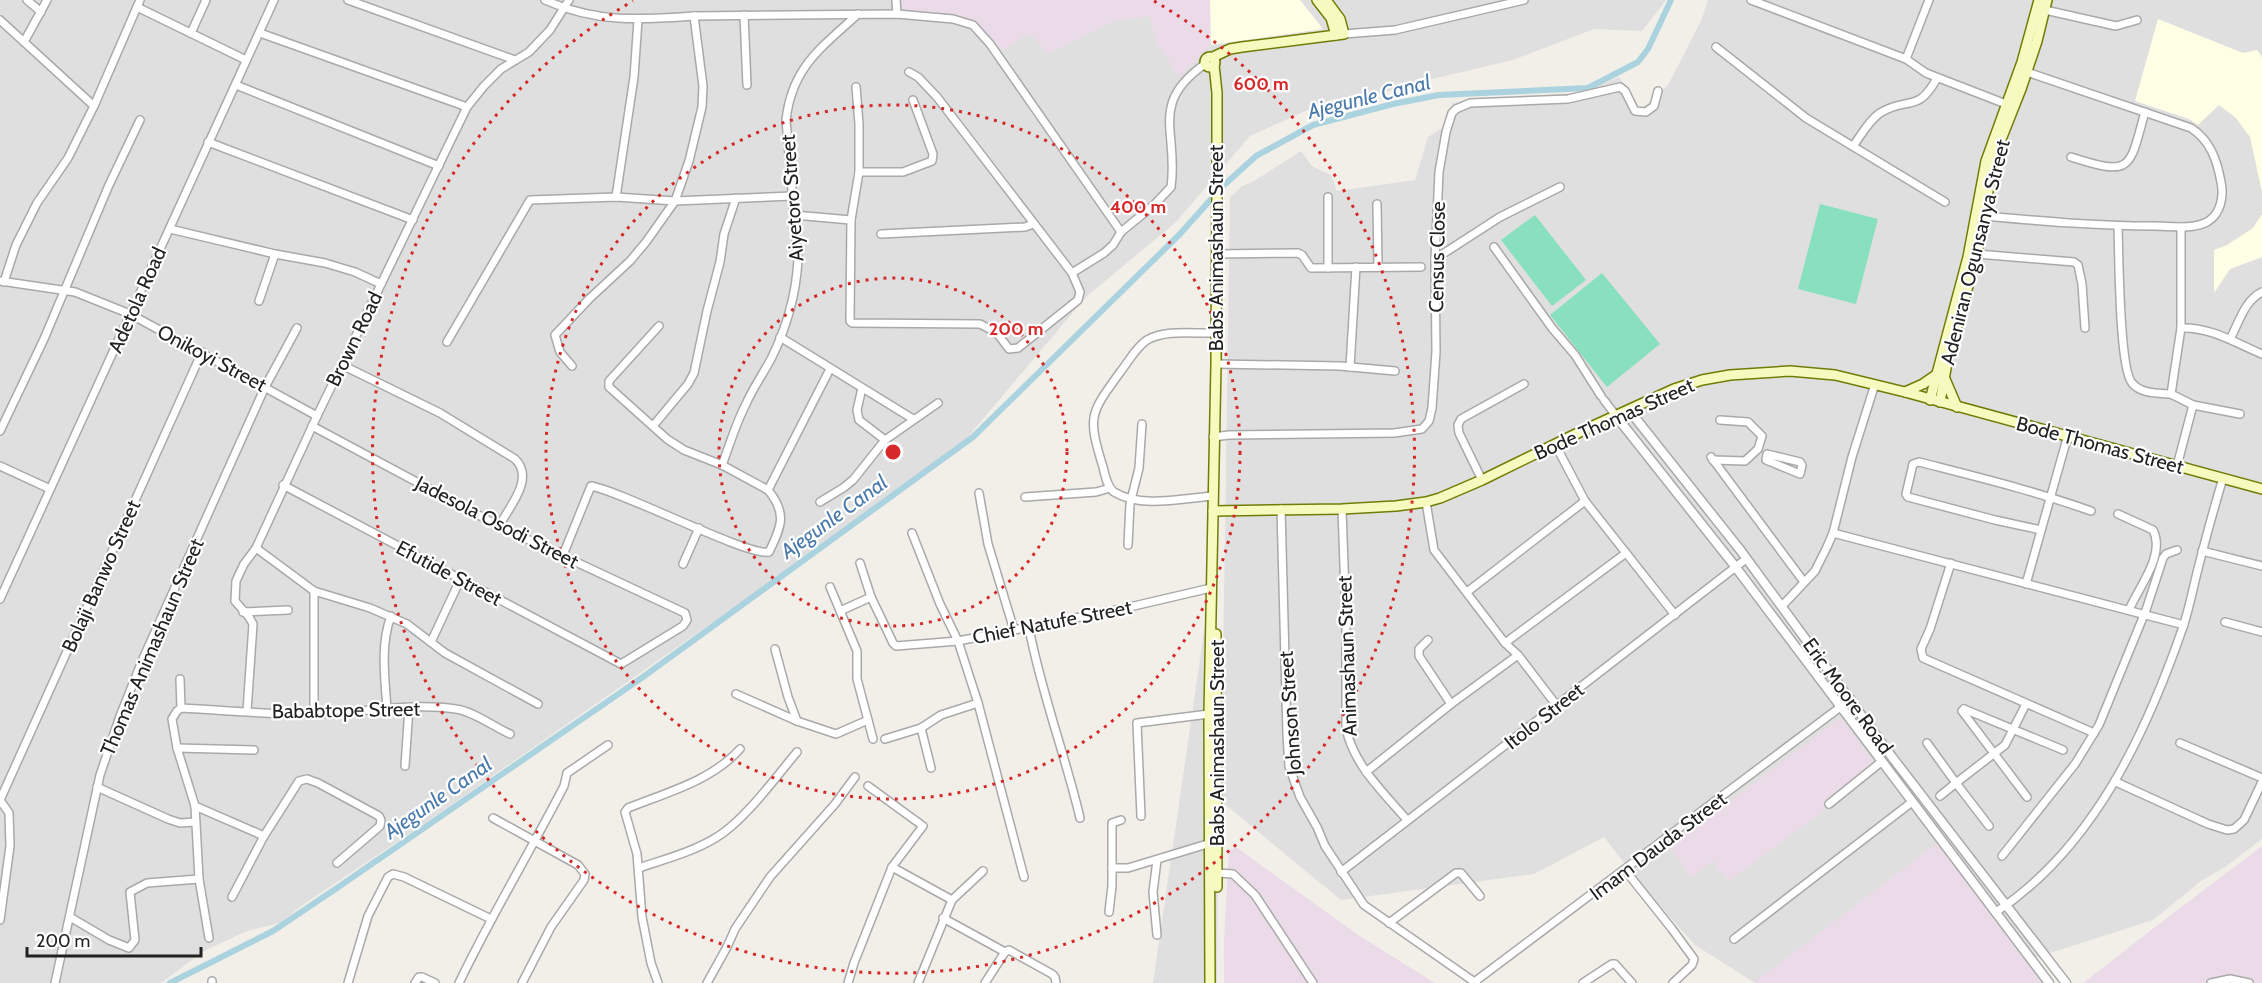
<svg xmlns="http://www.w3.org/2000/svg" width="2262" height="983" viewBox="0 0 2262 983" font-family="Cabin,sans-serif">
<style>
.residential{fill:#e0dfdf}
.industrial{fill:#ebdbe8}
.education{fill:#ffffe5}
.pitch{fill:#88e0be}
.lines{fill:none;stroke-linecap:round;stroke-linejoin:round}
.canal{stroke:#aad3df;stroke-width:6}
.minor-casing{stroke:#a9a9a9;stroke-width:10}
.tertiary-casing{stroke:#a9a9a9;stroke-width:11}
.secondary-casing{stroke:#707d05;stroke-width:12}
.minor{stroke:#fff;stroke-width:7}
.tertiary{stroke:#fff;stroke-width:8}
.secondary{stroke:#f7fabf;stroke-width:9}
.ring{fill:none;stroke:#d62828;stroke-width:3;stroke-dasharray:3 6}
.labels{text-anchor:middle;stroke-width:4.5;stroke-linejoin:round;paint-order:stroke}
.street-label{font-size:20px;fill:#222;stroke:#fff}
.water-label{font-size:21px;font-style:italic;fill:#4a7aab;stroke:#fff}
.centre{fill:#d62828;stroke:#fff;stroke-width:3}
.ring-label{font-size:18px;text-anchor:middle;font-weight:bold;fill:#d62828;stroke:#fff;stroke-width:4.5;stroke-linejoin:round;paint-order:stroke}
</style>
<rect width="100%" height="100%" fill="#f2efe9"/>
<g class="residential">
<path d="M0 0H1666L1642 31 1594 29 1513 60 1428 80 1421 86 1330 100 1250 136 1176 222 1086 297 967 438 792 567 421 826 304 904 280 923 247 931 204 951 161 983H0Z"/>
<path d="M1708 0H2262V839L2225 867 2201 881 2153 920 1987 973 1755 983 1695 945 1645 890 1604 837 1534 874 1341 900 1221 801 1230 197 1241 187 1254 181 1301 151 1312 166 1331 175 1337 191 1415 180 1428 137 1450 123 1452 103 1489 98 1582 93 1619 77 1640 110 1668 85 1701 21Z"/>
<path d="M1224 233V268L1215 401 1212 655 1218 868 1217 983H1153L1205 625 1219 258Z"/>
</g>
<g class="industrial">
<path d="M902 0H1210L1211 45 1179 77 1155 40 1150 16 1114 21 1048 54 1030 33 1003 50 976 21 950 14 902 11Z"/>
<path d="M1841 717 1879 770 1729 881 1713 861 1692 877 1670 847Z"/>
<path d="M1940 841 2050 983H1753Z"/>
<path d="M2262 846V983H2083L2163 921Z"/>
<path d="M1236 847 1358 935 1435 983H1224V940L1229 851Z"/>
</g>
<g class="education">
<path d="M1210 0H1300L1323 29 1211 45Z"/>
<path d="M2158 19 2243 53 2257 50 2262 57V192L2250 137 2236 118 2219 105 2198 125 2189 119 2135 101Z"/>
<path d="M2262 214V257L2230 269 2214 293V250L2227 245 2253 228Z"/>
</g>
<g class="pitch">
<path d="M1820 204 1878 219 1856 304 1798 289Z"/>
<path d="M1535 215 1586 280 1552 306 1501 240Z"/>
<path d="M1602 273 1660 344 1607 387 1550 315Z"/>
</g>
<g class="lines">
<path class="canal" d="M170 983 273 931 337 888 643 677 973 437 1179 235 1222 187 1256 156 1313 125 1393 104 1439 95 1588 88 1638 62 1648 49 1671 0"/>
<g class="minor-casing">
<g id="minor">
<path d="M27 0 41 12"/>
<path d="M348 0 515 60"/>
<path d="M545 0C596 23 639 20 694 16L897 14 953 19 973 25 990 44 1121 232"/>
<path d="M896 0 897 14"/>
<path d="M1751 0 1906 59 1926 73 2011 106"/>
<path d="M137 7 246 60"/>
<path d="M2045 10 2116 26 2137 20"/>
<path d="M744 15 747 85"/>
<path d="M0 20 94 106"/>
<path d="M191 33 206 0"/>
<path d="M260 33 467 107"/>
<path d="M1344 34 1395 30 1524 0"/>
<path d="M24 42 47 0"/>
<path d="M1716 47 1806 118 1945 202"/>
<path d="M1906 59 1929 0"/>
<path d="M236 85 439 166"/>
<path d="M856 87 859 124V172L851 220 850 321 852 323 980 324 997 333 1009 349 1018 348 1078 300 1080 292 1072 273 937 97 918 77 909 72"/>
<path d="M208 142 413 220"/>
<path d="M1853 146C1861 136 1868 121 1880 113 1907 96 1918 114 1937 78"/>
<path d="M2071 157C2133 177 2129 169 2145 112"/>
<path d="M859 172H903L932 161 933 154 913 100"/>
<path d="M616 197 634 77 638 20"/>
<path d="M1328 197V268"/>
<path d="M1377 204 1378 267"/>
<path d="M794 215 851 220"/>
<path d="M1984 216C2040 221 2096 226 2153 226 2170 226 2191 230 2207 222 2221 214 2224 196 2221 182 2217 160 2210 140 2191 128L2024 71"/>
<path d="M2118 227C2119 253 2119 368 2132 383 2141 394 2158 393 2171 394"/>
<path d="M170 229 275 254 325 263 355 272 381 284"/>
<path d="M881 234 1025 227 1033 224"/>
<path d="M1494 247 1552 328 1575 355 1601 396"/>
<path d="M1216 254 1298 253 1302 255 1311 268 1421 267"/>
<path d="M1977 254 2074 262 2078 265 2082 284 2085 328"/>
<path d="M1435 259 1500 217 1560 187"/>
<path d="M1072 273 1104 253 1113 245 1121 232 1155 204 1171 187C1179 132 1148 104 1205 64"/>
<path d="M0 281 75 292 130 314 317 416"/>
<path d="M4 282 16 245 37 203 68 158 94 106 140 0"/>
<path d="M259 301 275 254"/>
<path d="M659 326 609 381V387L667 439 684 450 722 465 768 490"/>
<path d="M2181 328C2212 327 2235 343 2262 354"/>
<path d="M780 337 913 419"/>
<path d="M2230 339C2239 323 2244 301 2262 292"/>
<path d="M447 342 530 200 616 197 675 201 793 196"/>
<path d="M1216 364 1340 366 1395 371"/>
<path d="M342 365 440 413 515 459C535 478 510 506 499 526"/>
<path d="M572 366 560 352 555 335 589 299 630 261 646 242 675 201 689 161 702 107 703 86 694 16"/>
<path d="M1350 367 1356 267"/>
<path d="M862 388 857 410 859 420 885 440"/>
<path d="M1604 400 1616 416"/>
<path d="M2193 405 2240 414"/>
<path d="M653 426 688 384 694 373 707 311 720 262 724 234 736 198"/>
<path d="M0 431 44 339 109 185 140 120"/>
<path d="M1213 437 1229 435 1394 433 1422 429 1429 421 1432 408 1436 352 1435 259 1439 172 1446 132 1452 113 1456 109 1470 103 1568 99 1620 87 1625 91 1635 111 1646 112 1654 106 1658 91"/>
<path d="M1555 444 1585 501 1675 615"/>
<path d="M1767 454 1800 462 1802 465 1800 474 1766 460Z"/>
<path d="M1711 457 1804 582"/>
<path d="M1713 460 1745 461 1758 449 1762 436 1748 422 1720 420"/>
<path d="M722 465C730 444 736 423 746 404 753 388 763 374 771 359 786 329 796 294 798 260L786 120C792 67 821 48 858 14"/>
<path d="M0 466 50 489"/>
<path d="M2177 466 2193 405 2171 394 2181 328V227"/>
<path d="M1482 480 1459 433 1458 425 1461 419 1524 384"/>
<path d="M283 485 621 664 683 626 687 620 685 613 499 526 312 426"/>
<path d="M979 493 988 544 1014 630"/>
<path d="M1214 496C1183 498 1142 509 1114 492 1107 487 1105 475 1103 467 1087 415 1090 414 1121 371 1129 361 1136 347 1147 340 1166 329 1195 334 1216 333"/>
<path d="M1025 497 1096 492 1110 488"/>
<path d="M820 502 843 488 853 480 885 440 938 403"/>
<path d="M1426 502 1434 550 1505 643 1518 655 1557 706"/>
<path d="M1281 509 1287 734 1289 766 1300 797 1317 827 1325 846 1364 905 1476 983"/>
<path d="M1342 509 1346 622V728C1353 764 1383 792 1407 820"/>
<path d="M2118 514 2153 530C2166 555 2138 588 2129 610"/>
<path d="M2041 530 1995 520 1908 497 1906 494 1913 464 1919 462C1977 477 2035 491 2091 511"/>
<path d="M912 533 940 604 958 641 978 703 1024 877"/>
<path d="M1833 533 2184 625"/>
<path d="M1128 545 1130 504 1139 468 1142 424"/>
<path d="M256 548 314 591 370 608 407 624 445 653 538 704"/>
<path d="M2202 551 2262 566"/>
<path d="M563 555 591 486C624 492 749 557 769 552 782 526 787 513 768 490L830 369"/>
<path d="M860 563 871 597"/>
<path d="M1951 563 1930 629 1921 649 1923 658 2094 733"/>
<path d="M683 564 699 528"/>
<path d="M2026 584 2068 435"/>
<path d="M830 587 857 651V679L873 739"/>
<path d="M314 591V714"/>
<path d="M1467 592 1585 501"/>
<path d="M0 599 274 0"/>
<path d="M1782 606 1815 571 1827 547 1833 533 1852 457 1875 384"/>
<path d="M840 611 871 597 893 643 896 646 958 641 1121 609 1211 588"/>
<path d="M243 612 288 610"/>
<path d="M2225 622 2262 632"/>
<path d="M1029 628C1041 692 1065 754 1080 818"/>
<path d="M1428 640 1419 649V656L1451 704"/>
<path d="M431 642 460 580"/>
<path d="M1505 643 1626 553"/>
<path d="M775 649 788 697 797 721 836 734 868 720"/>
<path d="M180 679 181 708"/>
<path d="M736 694 797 721"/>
<path d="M387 709C385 679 380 645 391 616"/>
<path d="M1964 709 1962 711 2027 797"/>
<path d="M1964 709 2063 750"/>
<path d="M247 711 253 624 249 617 235 601 236 581 244 564 256 548 317 416 467 107 484 86 501 69 529 52 550 30 569 0"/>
<path d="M921 728 931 768"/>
<path d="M885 739 921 728 941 715 978 703"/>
<path d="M1927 743 1956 783 1940 796"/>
<path d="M2180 743 2262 778"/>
<path d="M177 748 254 750"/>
<path d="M405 766 409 708"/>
<path d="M1366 772 1451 704 1518 655"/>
<path d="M2116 782 2208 824 2227 830 2234 829 2244 820 2262 782"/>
<path d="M97 787 168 819 180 823 195 822"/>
<path d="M0 800 202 352"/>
<path d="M1829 804 1881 762"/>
<path d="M195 806 264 836"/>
<path d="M1141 816 1137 723 1209 714"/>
<path d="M493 818 578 865 585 874 584 880 551 927 522 983"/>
<path d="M1989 826 1956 783 2005 745 2026 704"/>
<path d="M2002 856 2075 764 2099 725 2146 610 2163 558 2166 554 2177 550"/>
<path d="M1157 860 1153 892 1157 935"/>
<path d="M892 867 952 900"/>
<path d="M639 868C665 859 693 852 717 837 744 821 776 777 797 752"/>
<path d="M1112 868H1128L1214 842"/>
<path d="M1625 870 1672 929 1694 959 1692 965 1673 983"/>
<path d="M1341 872 1746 559"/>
<path d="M1217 873 1233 874 1255 895 1313 983"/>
<path d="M232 897 264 836 299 781 307 779 318 783 379 816 381 820 380 826 337 863"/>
<path d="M1109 912 1112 886V823L1121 820"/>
<path d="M1996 912C2093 848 2146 734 2183 627 2190 606 2194 583 2200 561 2207 533 2215 505 2223 478"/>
<path d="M70 917 109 940 129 948 135 940 130 892 147 883 199 879"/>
<path d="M943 918 1005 952 985 983"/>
<path d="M0 920 10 846 9 813 0 800"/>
<path d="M1389 923 1456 873H1461L1480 896"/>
<path d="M209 938 199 879 195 806 177 748 172 719 177 711 181 708C225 710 270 715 314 714 361 713 410 702 456 709 473 711 494 727 510 734"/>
<path d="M1734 939 1912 802"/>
<path d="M1005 952 1009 950 1052 974 1055 977 1056 983"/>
<path d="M212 981V983"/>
<path d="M55 983 100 775 120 716 142 661 265 387 297 328"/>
<path d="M348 983 368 916 388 877 393 874 404 877 491 919"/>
<path d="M415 983 419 977H422L435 983"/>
<path d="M459 983C491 916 530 852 564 786L567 773 608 745"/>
<path d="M658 983 651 963 642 917 637 854 625 812 628 808C668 792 711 781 740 749"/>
<path d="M707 983 727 947 735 929 770 877 835 804 855 777"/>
<path d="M848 983 854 963 892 867 923 826 868 786"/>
<path d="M918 983 952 900 983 871"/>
<path d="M1473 983 1851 699"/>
<path d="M1583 983 1612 964H1615L1632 983"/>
<path d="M2211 983 2230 979 2249 983"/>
</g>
</g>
<g class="tertiary-casing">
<g id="tertiary">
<path d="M1629 410 1741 551 1892 757 2066 983"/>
<path d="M1616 416 1734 565 2049 983"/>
</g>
</g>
<g class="secondary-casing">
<g id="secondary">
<path d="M1317 0 1331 18 1336 35"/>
<path d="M1213 57 1230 49 1242 47 1344 34 1340 19 1326 0"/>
<circle cx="1210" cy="62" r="5"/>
<path d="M1945 379 1957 407"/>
<path d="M1905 392 1923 384 1936 375"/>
<path d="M1930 400 1968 257 1986 161 2022 62 2039 0"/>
<path d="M1940 402 1948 357 1977 254 1994 157 2021 89 2037 41 2047 0"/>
<path d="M1213 511 1342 509 1396 506 1426 502 1440 498 1482 480 1584 430 1674 389 1702 380 1730 375 1790 371 1835 375 1905 392 2262 489"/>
<path d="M1216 634 1217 887"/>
<path d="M1210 983 1209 714 1216 364 1217 185V93L1214 65"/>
</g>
</g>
<use href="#minor" class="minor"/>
<use href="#tertiary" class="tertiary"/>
<use href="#secondary" class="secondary"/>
</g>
<g class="ring">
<circle cx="893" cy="452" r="174"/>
<circle cx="893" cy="452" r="347"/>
<path d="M1154 1A521 521 0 1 1 633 1"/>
</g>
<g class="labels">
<g class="street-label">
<text transform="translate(792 198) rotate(-94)" y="7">Aiyetoro Street</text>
<text transform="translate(1216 248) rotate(-90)" y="7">Babs Animashaun Street</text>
<text transform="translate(1975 252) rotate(-76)" y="7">Adeniran Ogunsanya Street</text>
<text transform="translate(1437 257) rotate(-89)" y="7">Census Close</text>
<text transform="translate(137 300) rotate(-66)" y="7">Adetola Road</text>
<text transform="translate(354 339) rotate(-64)" y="7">Brown Road</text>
<text transform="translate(212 358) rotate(28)" y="7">Onikoyi Street</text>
<text transform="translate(1614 419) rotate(-24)" y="7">Bode Thomas Street</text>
<text transform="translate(2100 445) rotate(15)" y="7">Bode Thomas Street</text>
<text transform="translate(497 522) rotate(27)" y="7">Jadesola Osodi Street</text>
<text transform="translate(449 573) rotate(28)" y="7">Efutide Street</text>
<text transform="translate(101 576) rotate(-66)" y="7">Bolaji Banwo Street</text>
<text transform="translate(1052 622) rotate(-11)" y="7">Chief Natufe Street</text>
<text transform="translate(152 647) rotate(-67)" y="7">Thomas Animashaun Street</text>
<text transform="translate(1347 656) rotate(-92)" y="7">Animashaun Street</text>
<text transform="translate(1848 696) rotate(54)" y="7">Eric Moore Road</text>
<text transform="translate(346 710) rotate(-1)" y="7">Bababtope Street</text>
<text transform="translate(1290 713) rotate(-94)" y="7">Johnson Street</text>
<text transform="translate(1544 716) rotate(-38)" y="7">Itolo Street</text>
<text transform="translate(1217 743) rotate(-90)" y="7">Babs Animashaun Street</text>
<text transform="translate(1658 846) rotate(-37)" y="7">Imam Dauda Street</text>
</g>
<g class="water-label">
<text transform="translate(1369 97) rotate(-14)" y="7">Ajegunle Canal</text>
<text transform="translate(834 517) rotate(-36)" y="7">Ajegunle Canal</text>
<text transform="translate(438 798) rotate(-35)" y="7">Ajegunle Canal</text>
</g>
</g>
<circle cx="893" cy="452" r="9" class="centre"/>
<g class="ring-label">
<text x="1261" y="90">600 m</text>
<text x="1138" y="213">400 m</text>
<text x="1016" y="335">200 m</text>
</g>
<path d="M27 947v9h174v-9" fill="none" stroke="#222222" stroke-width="3"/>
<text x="36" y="947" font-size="18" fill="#222222" stroke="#ffffff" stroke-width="4.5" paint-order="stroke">200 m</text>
</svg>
